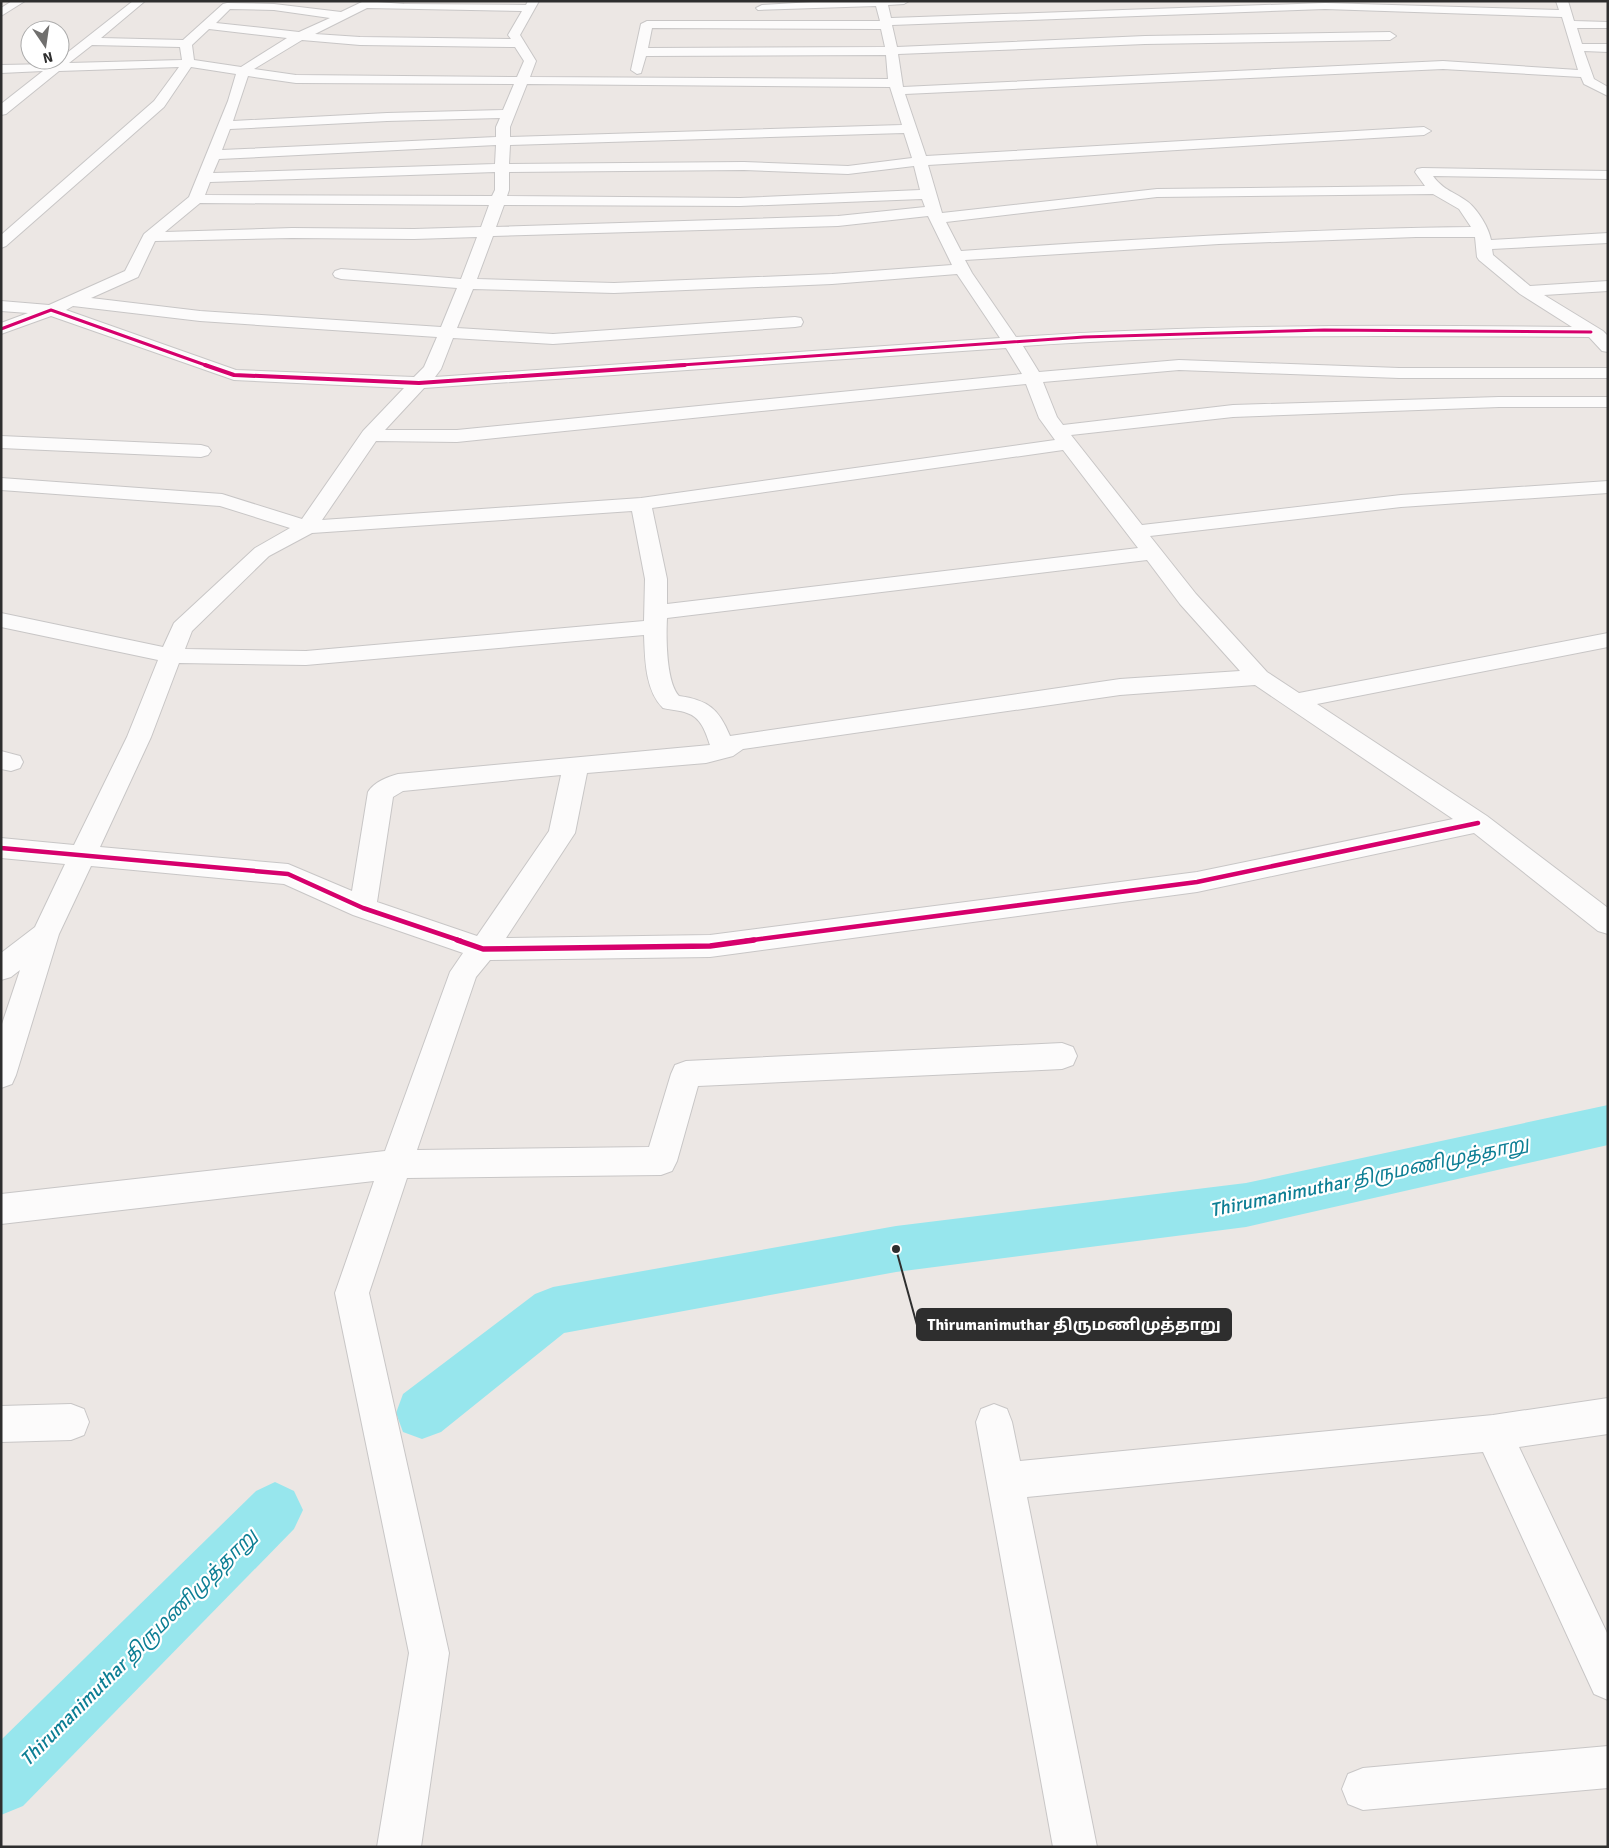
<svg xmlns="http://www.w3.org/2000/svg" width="1609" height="1848" viewBox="0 0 1609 1848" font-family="Signika,'Noto Sans Tamil',sans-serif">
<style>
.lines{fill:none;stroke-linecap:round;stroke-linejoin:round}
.canal{fill:#97e6ed;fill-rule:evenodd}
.minor-casing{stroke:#c8c6c6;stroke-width:2}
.minor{fill:#fcfbfb;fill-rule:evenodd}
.cycleway-far3-casing{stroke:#fff;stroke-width:5}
.cycleway-far2-casing{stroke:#fff;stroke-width:6}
.cycleway-far1-casing{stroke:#fff;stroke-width:8}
.cycleway-casing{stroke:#fff;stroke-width:9}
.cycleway-far3{stroke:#d6006c;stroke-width:3}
.cycleway-far2{stroke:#d6006c;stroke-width:4}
.cycleway-far1{stroke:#d6006c;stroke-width:4.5}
.cycleway{stroke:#d6006c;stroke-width:5.5}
.labels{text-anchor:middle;stroke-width:4.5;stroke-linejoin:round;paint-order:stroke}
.near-water-label{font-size:19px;font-style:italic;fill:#0c7e94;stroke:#fff}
.leader{fill:none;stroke:#2e2e2e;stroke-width:2}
.callout-dot{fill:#2e2e2e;stroke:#fff;stroke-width:2}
.callout{fill:#2e2e2e;stroke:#2e2e2e;stroke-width:2}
.callout-label{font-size:16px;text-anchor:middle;font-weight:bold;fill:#fff}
</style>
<rect width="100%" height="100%" fill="#ece7e4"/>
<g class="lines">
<g class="canal">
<path d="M1608 1105V1145L1246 1227 896 1272 564 1333 441 1432 422 1439 403 1432 396 1413 403 1394 535 1294 553 1287 896 1226 1246 1183Z"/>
<path d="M275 1482 294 1491 303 1510 294 1529 23 1806 1 1815V1740L256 1491Z"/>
</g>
<g class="minor-casing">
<g id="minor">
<path d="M12 1H25L1 16V8Z"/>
<path d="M133 1H145L101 38 183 40 223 4 227 3 274 4 341 12 364 1 404 4 526 5 528 1H539L520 35 536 61 530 77 888 79 886 55 646 56 641 73 637 74 631 70 641 24 647 21H880L876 6 758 10 756 8 762 5 830 1H909L904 4 888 5 891 18 1325 3 1559 10 1556 1H1568L1574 21 1608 22V28H1577L1582 44H1608V52L1584 51 1594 79 1608 87V96L1584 84 1581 77 1443 69 905 94 926 156 1424 127 1431 131 1424 135 928 165 942 213 1157 189 1425 186 1415 172 1417 169 1422 168 1608 171V179L1433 176C1444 191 1455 192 1468 202 1478 210 1489 228 1491 240L1608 233V243L1492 249 1493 255 1530 286 1608 281V291L1544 295 1603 331 1608 336V352L1602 351 1589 337C1400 336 1211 333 1023 346L1039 372 1179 360 1399 368H1608V378H1399L1179 370 1043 382 1057 417 1063 425 1233 405 1499 397H1608V407H1499L1233 417 1071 435 1142 525 1401 495 1608 481V493L1401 507 1150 536 1196 594 1267 672 1299 693 1608 633V647L1317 704 1487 816 1608 908V934L1598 931 1474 833 1197 892 710 957 490 960 476 977 417 1150 649 1147 671 1074 675 1065 686 1061 1062 1043 1073 1047 1077 1056 1073 1065 1062 1069 698 1086 677 1161 672 1171 661 1175 407 1178 369 1293 449 1653 421 1847H377L409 1653 335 1293 374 1181 1 1224V1194L385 1151 450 972 463 953 353 915 284 884 91 866 59 934 16 1075 12 1084 1 1088V1027L20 970 11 977 1 980V953L35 927 65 864 1 858V838L74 845 127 737 158 660 1 627V613L163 647 174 623 255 548 290 528 220 506 1 490V478L222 494 302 519 363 431 404 388 234 380 51 316 1 334V323L28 313 1 311V301L49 305 125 271 144 234 189 197 228 101 236 74 191 67 164 107 6 246 1 248V235L154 101 179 67 59 71 6 114 1 115V104L43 71 1 73V65L53 64ZM367 8 522 11 508 35 511 39 360 37 315 34ZM230 9 274 10 330 18 299 32 216 23ZM1325 9 1562 17 1578 70 1443 61 903 87 898 54 1145 44 1390 40 1396 36 1390 32 1145 36 897 47 892 25ZM652 28 881 29 885 47 648 48ZM209 29 287 38 241 67 194 60 192 45ZM302 40 360 45 515 47 524 61 517 77 296 75 254 69ZM92 45 180 47 182 60 69 63ZM248 76 296 83 514 84 503 110 387 113 233 121ZM527 84 890 87 902 125 510 137V127ZM500 118 496 127V137L222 150 230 129 387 121ZM904 133 912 158 848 166 744 162 509 164 510 145ZM496 145 495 164 213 173 219 159ZM914 166 920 190 740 198 507 196 509 190V172L744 170 848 174ZM495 172V190L492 196 205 195 210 182ZM1433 194 1459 209 1471 227C1301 229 1131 239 961 251L946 222 1157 197ZM922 199 925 207 838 216 496 227 504 205 740 206ZM200 203 489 205 481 227 414 229 292 228 165 232ZM928 216 952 265 832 274 614 283 477 279 493 236 838 226ZM477 237 461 279 341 269 335 271 333 274 335 277 341 279 457 288 441 327 200 311 91 298 138 277 155 241 292 238 414 239ZM1416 237H1475L1477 257 1479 260 1520 294 1572 327C1387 325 1201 324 1016 337L972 273 965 260 1219 244ZM957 274 1000 338 435 377 441 369 453 338 553 344 795 327 801 326 803 322 801 318 795 317 553 334 457 328 473 289 614 293 832 284ZM73 306 200 321 437 337 424 367 414 377 236 370 66 310ZM1006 348 1022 374 457 430H385L424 388ZM1026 384 1039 418 1055 440 641 498 322 520 376 441 457 442ZM1063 450 1138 548 667 604V579L652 508ZM632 511 645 579 644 621 306 651 185 649 192 631 269 556 312 533ZM1147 560 1180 604 1240 671 1120 679 730 736C719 709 708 700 679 696 666 682 666 637 667 618ZM644 635C645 659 645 690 663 708 671 710 680 710 687 713 701 717 706 733 710 745L398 774C387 777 374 782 368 792L352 891 288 864 100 847 151 737 179 663 306 665ZM1255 685 1453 819 1197 872 710 935 506 938 575 833 587 773 706 763 733 756 743 749 1120 695ZM561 775 549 831 477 936 377 902 393 797 403 791Z"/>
<path d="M1 436 201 445 208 447 211 451 208 455 201 457 1 448Z"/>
<path d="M1 751 20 756 23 762 20 768 11 771 1 769Z"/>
<path d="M1608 1398V1434L1519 1447 1608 1635V1700L1594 1694 1483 1452 1027 1497 1097 1847H1053L976 1422 981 1409 994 1404 1007 1409 1012 1422 1020 1461 1493 1415Z"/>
<path d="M71 1404 84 1409 89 1422 84 1435 71 1440 1 1442V1406Z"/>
<path d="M1608 1746V1788L1363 1810 1348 1804 1342 1789 1348 1774 1363 1768Z"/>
</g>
</g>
<use href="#minor" class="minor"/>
<g class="cycleway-far3-casing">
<g id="cycleway-far3">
<path d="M1 329 51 310 208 366"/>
<path d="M667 366 1084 337 1324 330 1591 332"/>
</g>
</g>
<g class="cycleway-far2-casing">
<path id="cycleway-far2" d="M205 365 234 375 419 383 685 365"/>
</g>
<g class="cycleway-far1-casing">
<g id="cycleway-far1">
<path d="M1 848 288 874 363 908 461 941"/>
<path d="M745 941 1197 882 1478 823"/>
</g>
</g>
<g class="cycleway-casing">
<path id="cycleway" d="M457 940 483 949 710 946 754 940"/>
</g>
<use href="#cycleway-far3" class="cycleway-far3"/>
<use href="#cycleway-far2" class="cycleway-far2"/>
<use href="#cycleway-far1" class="cycleway-far1"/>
<use href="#cycleway" class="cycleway"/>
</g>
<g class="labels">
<g class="near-water-label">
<text transform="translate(1369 1176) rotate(-12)" y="7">Thirumanimuthar திருமணிமுத்தாறு</text>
<text transform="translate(138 1647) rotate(-45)" y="7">Thirumanimuthar திருமணிமுத்தாறு</text>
</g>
</g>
<path class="leader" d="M896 1249L917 1325"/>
<circle class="callout-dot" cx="896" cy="1249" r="5"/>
<rect class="callout" x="917" y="1309" width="314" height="31" rx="5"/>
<g class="callout-label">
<text x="1074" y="1330">Thirumanimuthar திருமணிமுத்தாறு</text>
</g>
<rect width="1609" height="1848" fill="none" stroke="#2e2e2e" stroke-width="5"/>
<g transform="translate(45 45) rotate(167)"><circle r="24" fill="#ffffff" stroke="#ababab"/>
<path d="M0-4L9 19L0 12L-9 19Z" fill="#706f6e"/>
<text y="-8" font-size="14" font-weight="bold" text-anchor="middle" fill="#2e2e2e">N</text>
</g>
</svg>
